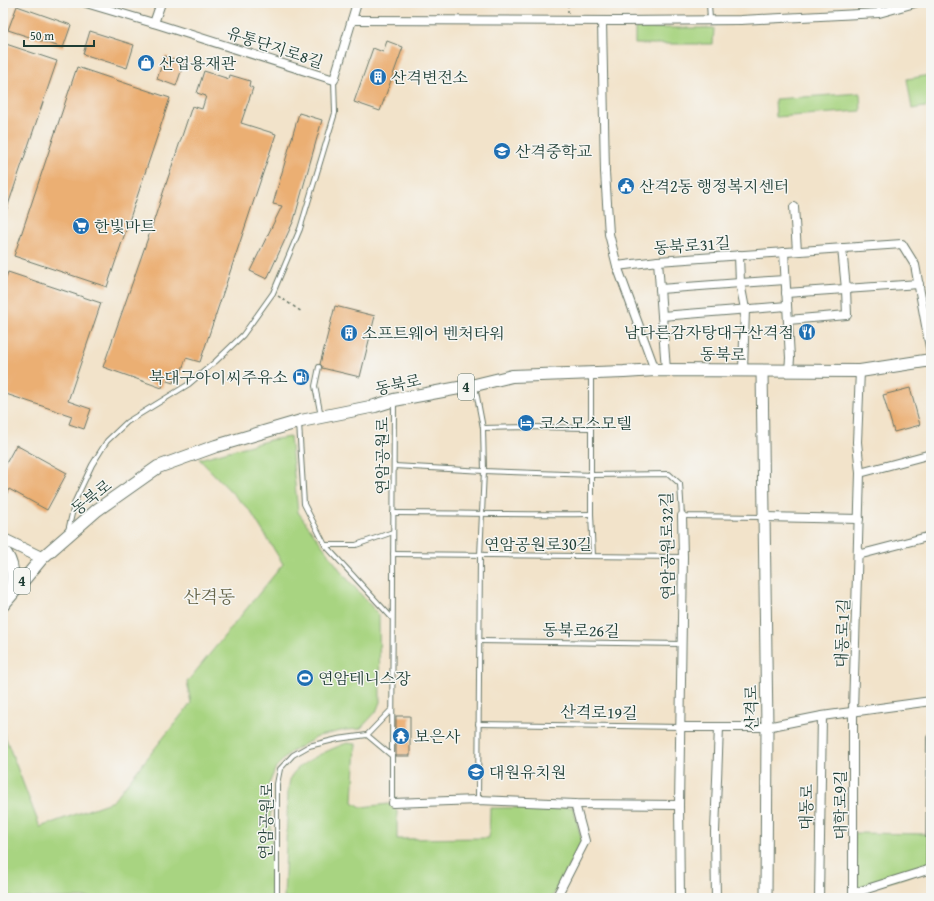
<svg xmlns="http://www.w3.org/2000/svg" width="934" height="901" viewBox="0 0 934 901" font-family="'Gentium Book Plus','Noto Serif KR',serif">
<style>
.green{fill:#a8d481;stroke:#64885a}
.building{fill:#ebaf73}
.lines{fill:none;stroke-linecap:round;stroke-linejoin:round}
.lane-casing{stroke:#697768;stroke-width:6}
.street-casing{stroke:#697768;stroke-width:10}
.secondary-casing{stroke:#697768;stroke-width:13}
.primary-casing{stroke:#697768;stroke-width:14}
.path{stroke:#697768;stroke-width:1.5;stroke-dasharray:3 3;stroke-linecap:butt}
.lane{stroke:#fff;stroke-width:4}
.street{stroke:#fff;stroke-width:8}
.secondary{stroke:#fff;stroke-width:11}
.primary{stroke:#fff;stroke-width:12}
.labels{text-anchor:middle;stroke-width:3;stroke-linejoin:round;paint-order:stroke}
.shield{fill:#f6f6f2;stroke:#60746d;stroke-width:1}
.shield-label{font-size:15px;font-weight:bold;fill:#1f3d34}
.street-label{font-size:16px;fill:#1f3d34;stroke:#f6f6f2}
.poi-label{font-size:16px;fill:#1f3d34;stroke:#f6f6f2;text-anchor:start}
.quarter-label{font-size:18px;fill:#66654a;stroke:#f6f6f2}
</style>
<rect width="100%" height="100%" fill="#f6f6f2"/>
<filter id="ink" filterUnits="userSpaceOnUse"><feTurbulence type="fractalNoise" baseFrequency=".025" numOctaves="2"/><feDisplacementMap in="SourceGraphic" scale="8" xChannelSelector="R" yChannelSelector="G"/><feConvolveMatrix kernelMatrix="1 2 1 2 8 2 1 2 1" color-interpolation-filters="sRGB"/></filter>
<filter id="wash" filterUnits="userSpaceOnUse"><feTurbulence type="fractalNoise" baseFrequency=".012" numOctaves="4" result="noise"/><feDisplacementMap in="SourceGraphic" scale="16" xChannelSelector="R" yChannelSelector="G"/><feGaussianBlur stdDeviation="0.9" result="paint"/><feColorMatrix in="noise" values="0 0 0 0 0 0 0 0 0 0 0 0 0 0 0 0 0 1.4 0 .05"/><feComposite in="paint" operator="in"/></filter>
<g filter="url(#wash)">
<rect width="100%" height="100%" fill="#f2e3ca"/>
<g class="green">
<path d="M635 28H714L713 44H635Z"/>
<path d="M930 75 931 80V106L912 109 907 79Z"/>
<path d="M860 93 861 111 776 117 775 99Z"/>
<path d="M290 437 298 512 343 574 379 615 380 702 376 712 360 729 345 730 319 736 291 752 276 767 269 784 274 898H3V731L40 827 113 801 191 703 187 682 283 564 251 512 199 459 270 440Z"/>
<path d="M347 743 356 744 353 802 361 807 389 804 397 811V839L489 838 490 808 573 807 582 841 552 898H284L288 792C289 787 289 781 291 777 297 763 333 748 347 743Z"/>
<path d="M854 833 930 834V869L854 893Z"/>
</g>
<g id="blocks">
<g class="building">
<path d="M17 6 71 25 63 48 8 30Z"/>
<path d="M90 31 134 45 127 68 83 54Z"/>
<path d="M387 41 403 47 380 111 354 102 373 48 383 52Z"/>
<path d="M3 43 57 61 4 217H3Z"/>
<path d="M165 56 184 63 176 86 157 79Z"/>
<path d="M77 67 170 98 107 287 14 256Z"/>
<path d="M204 71 229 79 230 75 250 81 249 86 253 88 241 123 276 134 200 362 186 358 179 379 175 377 173 383 164 380 162 388 103 367 150 232 192 106 202 109 206 96 197 93Z"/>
<path d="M299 113 322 120 294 220 267 279 250 271 282 206 273 204Z"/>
<path d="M8 272 101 303 68 401 91 409 84 429 69 424 72 416 3 393V286Z"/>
<path d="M335 306 375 316 360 377 322 368V366L320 364Z"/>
<path d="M910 388 920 425 894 432 883 395Z"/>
<path d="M16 445 67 473 47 510 9 489 3 500V469Z"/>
<rect x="396" y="716" width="14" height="40"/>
</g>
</g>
</g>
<g filter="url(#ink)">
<use href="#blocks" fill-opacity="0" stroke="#697768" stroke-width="1"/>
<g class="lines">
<g class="lane-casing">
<g id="lane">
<path d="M709 3 710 20"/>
<path d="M879 13V3"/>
<path d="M319 367 315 386 321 416"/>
<path d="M591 375V514L593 556"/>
<path d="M475 386 483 428 484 471 480 556 478 800"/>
<path d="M299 423 304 504 325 545 392 618"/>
<path d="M483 428 533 427 590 428"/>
<path d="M394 466 484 471 592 475 669 474 680 484 682 516 763 517"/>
<path d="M393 513C459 513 525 515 591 514"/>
<path d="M68 531 75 501 92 465 107 441 127 422 189 384 216 361 243 335 273 293 300 229 335 113 334 80"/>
<path d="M325 545H356L393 532"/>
<path d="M393 554 683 557"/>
<path d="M480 641 682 644"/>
<path d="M478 724 681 727"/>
<path d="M392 756 367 735 392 709"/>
<path d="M393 803 392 799V756L394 402"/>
<path d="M277 898V784L280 769 293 755 309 746 338 739 367 735"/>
</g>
</g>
<g class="street-casing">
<g id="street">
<path d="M86 3 160 25 334 80 357 3"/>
<path d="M352 20 618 21 741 20 879 13 915 3"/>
<path d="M602 21 605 172 609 234 617 266 655 370"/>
<path d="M154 23 161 3"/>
<path d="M794 207 797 251"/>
<path d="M784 252 790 358 789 371"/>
<path d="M739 255 740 283 745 309 743 370"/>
<path d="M658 261 666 370"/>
<path d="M617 266 658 261 902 244 915 265 931 353"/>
<path d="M660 289 740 283 785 280"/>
<path d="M786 293 919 284"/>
<path d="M662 316 787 306"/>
<path d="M788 320 847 315 846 289 842 248"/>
<path d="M860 473 931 454"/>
<path d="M764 517 859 519"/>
<path d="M858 555 931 536"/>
<path d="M681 727H767L822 716 931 701"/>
<path d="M393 803 478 800 575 804 679 805"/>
<path d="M930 869 931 738"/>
<path d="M854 893 931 869"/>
<path d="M556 898 585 841 575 804"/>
<path d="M680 898 679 805 683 557 682 516"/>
<path d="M716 898 715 832 719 727"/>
<path d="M819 898 822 716"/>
<path d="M853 898V711L860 473 857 442 860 371"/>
</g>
</g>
<g class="secondary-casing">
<g id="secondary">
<path d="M762 371 767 727 766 898"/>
<path d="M3 539 42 558"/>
</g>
</g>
<g class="primary-casing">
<g id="primary">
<path d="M3 550C15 563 13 579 11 595"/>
<path d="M3 605 42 558 97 510 158 467 216 446 301 421 375 406 394 400 475 385 512 376 624 372 655 370 860 371 931 360"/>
</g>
</g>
<g class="path">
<path d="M568 13V3"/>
<path d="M278 296 302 312"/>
</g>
<use href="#lane" class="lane"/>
<use href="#street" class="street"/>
<use href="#secondary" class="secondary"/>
<use href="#primary" class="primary"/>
</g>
</g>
<defs>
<g id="shop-disc" transform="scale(0.9)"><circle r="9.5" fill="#1f6fb2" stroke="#f6f6f2"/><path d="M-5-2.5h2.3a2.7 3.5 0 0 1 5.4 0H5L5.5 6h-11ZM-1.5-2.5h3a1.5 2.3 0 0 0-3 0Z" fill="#fff"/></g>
<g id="building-disc" transform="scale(0.9)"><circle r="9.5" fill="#1f6fb2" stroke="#f6f6f2"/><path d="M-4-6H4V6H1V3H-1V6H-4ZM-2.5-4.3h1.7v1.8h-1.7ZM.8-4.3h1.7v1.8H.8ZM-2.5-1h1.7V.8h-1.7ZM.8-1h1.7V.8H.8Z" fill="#fff"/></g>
<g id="school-disc" transform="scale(0.9)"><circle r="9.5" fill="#1f6fb2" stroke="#f6f6f2"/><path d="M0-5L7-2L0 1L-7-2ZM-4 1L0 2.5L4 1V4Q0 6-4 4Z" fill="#fff"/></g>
<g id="civic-disc" transform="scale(0.9)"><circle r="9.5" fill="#1f6fb2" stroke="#f6f6f2"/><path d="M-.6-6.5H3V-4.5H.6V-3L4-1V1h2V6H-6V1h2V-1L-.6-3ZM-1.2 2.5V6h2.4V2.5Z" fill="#fff"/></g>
<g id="supermarket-disc" transform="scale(0.9)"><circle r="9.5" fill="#1f6fb2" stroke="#f6f6f2"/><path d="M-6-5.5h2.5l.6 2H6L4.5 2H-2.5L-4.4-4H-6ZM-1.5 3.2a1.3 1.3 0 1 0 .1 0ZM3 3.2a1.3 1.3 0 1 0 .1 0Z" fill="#fff"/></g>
<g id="restaurant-disc" transform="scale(0.9)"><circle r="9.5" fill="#1f6fb2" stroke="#f6f6f2"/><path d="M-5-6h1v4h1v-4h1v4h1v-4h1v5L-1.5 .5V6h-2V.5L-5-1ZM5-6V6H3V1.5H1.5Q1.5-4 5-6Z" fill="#fff"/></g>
<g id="fuel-disc" transform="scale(0.9)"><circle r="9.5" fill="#1f6fb2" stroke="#f6f6f2"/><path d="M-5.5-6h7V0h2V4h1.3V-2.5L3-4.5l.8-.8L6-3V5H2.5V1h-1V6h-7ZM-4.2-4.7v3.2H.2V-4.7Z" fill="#fff"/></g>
<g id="hotel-disc" transform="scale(0.9)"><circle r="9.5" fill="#1f6fb2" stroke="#f6f6f2"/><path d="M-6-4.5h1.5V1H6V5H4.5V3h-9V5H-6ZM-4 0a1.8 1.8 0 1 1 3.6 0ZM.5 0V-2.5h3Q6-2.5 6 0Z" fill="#fff"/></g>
<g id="stadium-disc" transform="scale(0.9)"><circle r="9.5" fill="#1f6fb2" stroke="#f6f6f2"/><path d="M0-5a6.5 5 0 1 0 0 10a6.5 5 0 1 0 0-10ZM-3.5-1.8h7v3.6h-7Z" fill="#fff"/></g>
<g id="temple-disc" transform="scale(0.9)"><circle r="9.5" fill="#1f6fb2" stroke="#f6f6f2"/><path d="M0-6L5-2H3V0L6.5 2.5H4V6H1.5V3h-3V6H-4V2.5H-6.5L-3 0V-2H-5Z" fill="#fff"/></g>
</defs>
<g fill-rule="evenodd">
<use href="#shop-disc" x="146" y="63"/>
<use href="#building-disc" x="378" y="77"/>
<use href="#school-disc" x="502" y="151"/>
<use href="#civic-disc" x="626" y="186"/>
<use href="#supermarket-disc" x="81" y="226"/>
<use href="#restaurant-disc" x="807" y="332"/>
<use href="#building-disc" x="349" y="333"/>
<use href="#fuel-disc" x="301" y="377"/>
<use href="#hotel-disc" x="526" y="423"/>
<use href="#stadium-disc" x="305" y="678"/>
<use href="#temple-disc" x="401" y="736"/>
<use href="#school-disc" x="476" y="772"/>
</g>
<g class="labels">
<g class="shield">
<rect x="458" y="374" width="16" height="26" rx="3"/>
<rect x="14" y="568" width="16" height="26" rx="3"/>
</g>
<g class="shield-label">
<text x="466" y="392">4</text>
<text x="22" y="586">4</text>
</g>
<g class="street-label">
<text transform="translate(275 47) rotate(18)" y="6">유통단지로8길</text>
<text transform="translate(692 245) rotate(-4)" y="6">동북로31길</text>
<text transform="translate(723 354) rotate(1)" y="6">동북로</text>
<text transform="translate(398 384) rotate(-12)" y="6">동북로</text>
<text transform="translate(382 456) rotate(-90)" y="6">연암공원로</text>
<text transform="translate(91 497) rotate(-38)" y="6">동북로</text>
<text x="538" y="550">연암공원로30길</text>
<text transform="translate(667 546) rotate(-91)" y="6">연암공원로32길</text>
<text transform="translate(581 630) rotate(1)" y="6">동북로26길</text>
<text transform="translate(842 633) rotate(-88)" y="6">대동로1길</text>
<text transform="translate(751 708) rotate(-91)" y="6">산격로</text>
<text transform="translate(599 712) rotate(1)" y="6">산격로19길</text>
<text transform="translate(840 805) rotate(-90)" y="6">대학로9길</text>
<text transform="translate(806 807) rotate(-89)" y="6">대동로</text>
<text transform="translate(266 821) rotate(-89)" y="6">연암공원로</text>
</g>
<g class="poi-label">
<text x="159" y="69">산업용재관</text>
<text x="391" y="83">산격변전소</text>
<text x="515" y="157">산격중학교</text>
<text x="639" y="192">산격2동 행정복지센터</text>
<text x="94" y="232">한빛마트</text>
<text x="794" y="338" text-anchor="end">남다른감자탕대구산격점</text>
<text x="362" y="339">소프트웨어 벤처타워</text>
<text x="288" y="383" text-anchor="end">북대구아이씨주유소</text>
<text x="539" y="429">코스모스모텔</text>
<text x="318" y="684">연암테니스장</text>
<text x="414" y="742">보은사</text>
<text x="489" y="778">대원유치원</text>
</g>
<g class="quarter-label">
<text x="209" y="603">산격동</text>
</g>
</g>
<rect width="934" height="901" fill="none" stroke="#f6f6f2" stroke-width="16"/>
<path d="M24 40v6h70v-6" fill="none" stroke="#1f3d34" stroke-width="2"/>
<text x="30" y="40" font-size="12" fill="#1f3d34" stroke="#f6f6f2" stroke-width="3" paint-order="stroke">50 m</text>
</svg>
